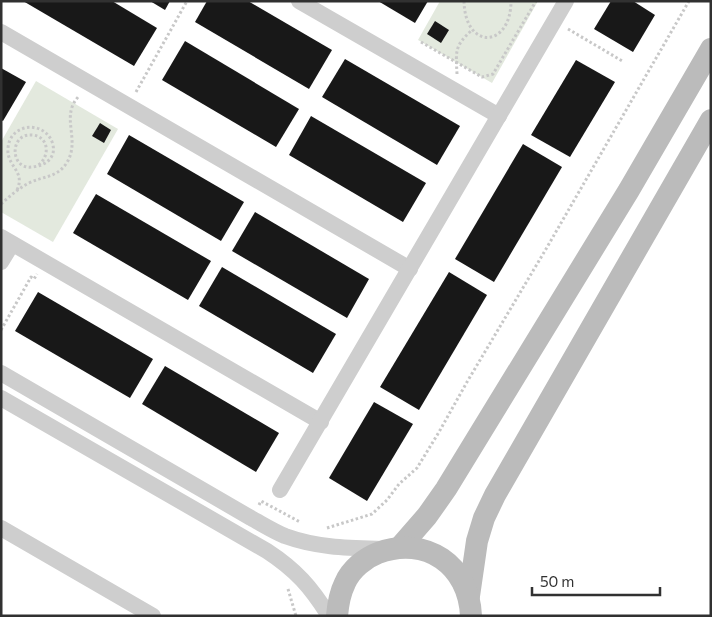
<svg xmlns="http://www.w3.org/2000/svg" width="712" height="617" viewBox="0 0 712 617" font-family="Commissioner,sans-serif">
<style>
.green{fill:#e3e9de}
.building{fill:#181818}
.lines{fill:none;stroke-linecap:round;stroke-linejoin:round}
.path{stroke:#c8c8c8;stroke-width:3;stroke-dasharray:2.5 2.5;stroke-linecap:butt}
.street{stroke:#cecece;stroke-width:16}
.secondary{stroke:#bbb;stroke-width:22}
</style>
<rect width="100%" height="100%" fill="#fff"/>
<g class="green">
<path d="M440 1H538L492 83 418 40Z"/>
<path d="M36 81 118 129 53 242 1 212V142Z"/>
</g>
<g class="building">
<path d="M23 1H112L157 28 134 66Z"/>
<path d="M150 1H170L165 10Z"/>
<path d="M207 1H248L332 50 309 89 195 22Z"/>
<path d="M378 1H428L415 23Z"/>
<path d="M611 1H633L655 15 633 52 594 29Z"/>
<path d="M435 21 449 30 441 43 427 34Z"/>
<path d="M185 41 299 109 276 147 162 80Z"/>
<path d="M345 59 460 126 437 165 322 97Z"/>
<path d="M576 60 615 82 570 157 531 135Z"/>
<path d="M1 68 26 82 3 121 1 120Z"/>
<path d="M311 116 426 183 403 222 289 155Z"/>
<path d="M100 123 111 130 104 143 92 136Z"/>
<path d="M129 135 244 202 221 241 107 174Z"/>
<path d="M523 144 562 167 494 282 455 259Z"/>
<path d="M96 194 211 261 188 300 73 233Z"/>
<path d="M255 212 369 279 347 318 232 251Z"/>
<path d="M222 267 336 334 313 373 199 306Z"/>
<path d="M449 272 487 295 419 410 380 387Z"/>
<path d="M38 292 153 359 130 398 15 331Z"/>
<path d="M165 366 279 433 256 472 142 404Z"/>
<path d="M374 402 413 424 367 501 329 478Z"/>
</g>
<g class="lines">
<g class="path">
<path d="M464 1C465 51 511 48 511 1"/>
<path d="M568 29 624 62"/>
<path d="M421 42 482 77 493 74 536 1"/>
<path d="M457 74C456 52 454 46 472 30"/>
<path d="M136 92 187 1"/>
<path d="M17 190C26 171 6 166 8 148 10 122 47 120 53 145 56 159 44 166 32 167 10 170 9 133 32 135 49 136 51 157 37 166"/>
<path d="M1 204C10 196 19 188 29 183 43 176 56 178 66 164 82 140 59 117 79 96"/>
<path d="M1 330 31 277 34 279 37 274"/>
<path d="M259 505 261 501 300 522"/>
<path d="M327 528 372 514 387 500 399 484 417 468 439 432 467 382 546 249 689 1"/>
<path d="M288 589 296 616"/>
</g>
<g class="street">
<path d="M299 1 499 116"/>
<path d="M1 32 410 269"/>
<path d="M1 237 321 422"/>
<path d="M1 262 12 244"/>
<path d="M1 373 251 518C262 524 273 531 285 536 318 548 350 548 384 549"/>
<path d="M1 398 267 551C296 570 311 587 329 616"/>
<path d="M280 490 566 1"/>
<path d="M1 528 153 616"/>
</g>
<g class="secondary">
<path d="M400 547 427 516 446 489 629 190 711 49"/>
<path d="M469 596 477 541 484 518 495 495 711 120"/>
<path d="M337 616C338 604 340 593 345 583 351 569 365 558 378 553 426 535 469 565 471 616"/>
</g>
</g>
<rect width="712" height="617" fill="none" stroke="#313131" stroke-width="5"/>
<path d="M532 587v8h128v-8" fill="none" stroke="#313131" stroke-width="2.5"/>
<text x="540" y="587" font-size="15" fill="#313131" stroke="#ffffff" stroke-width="4" paint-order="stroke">50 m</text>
</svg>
